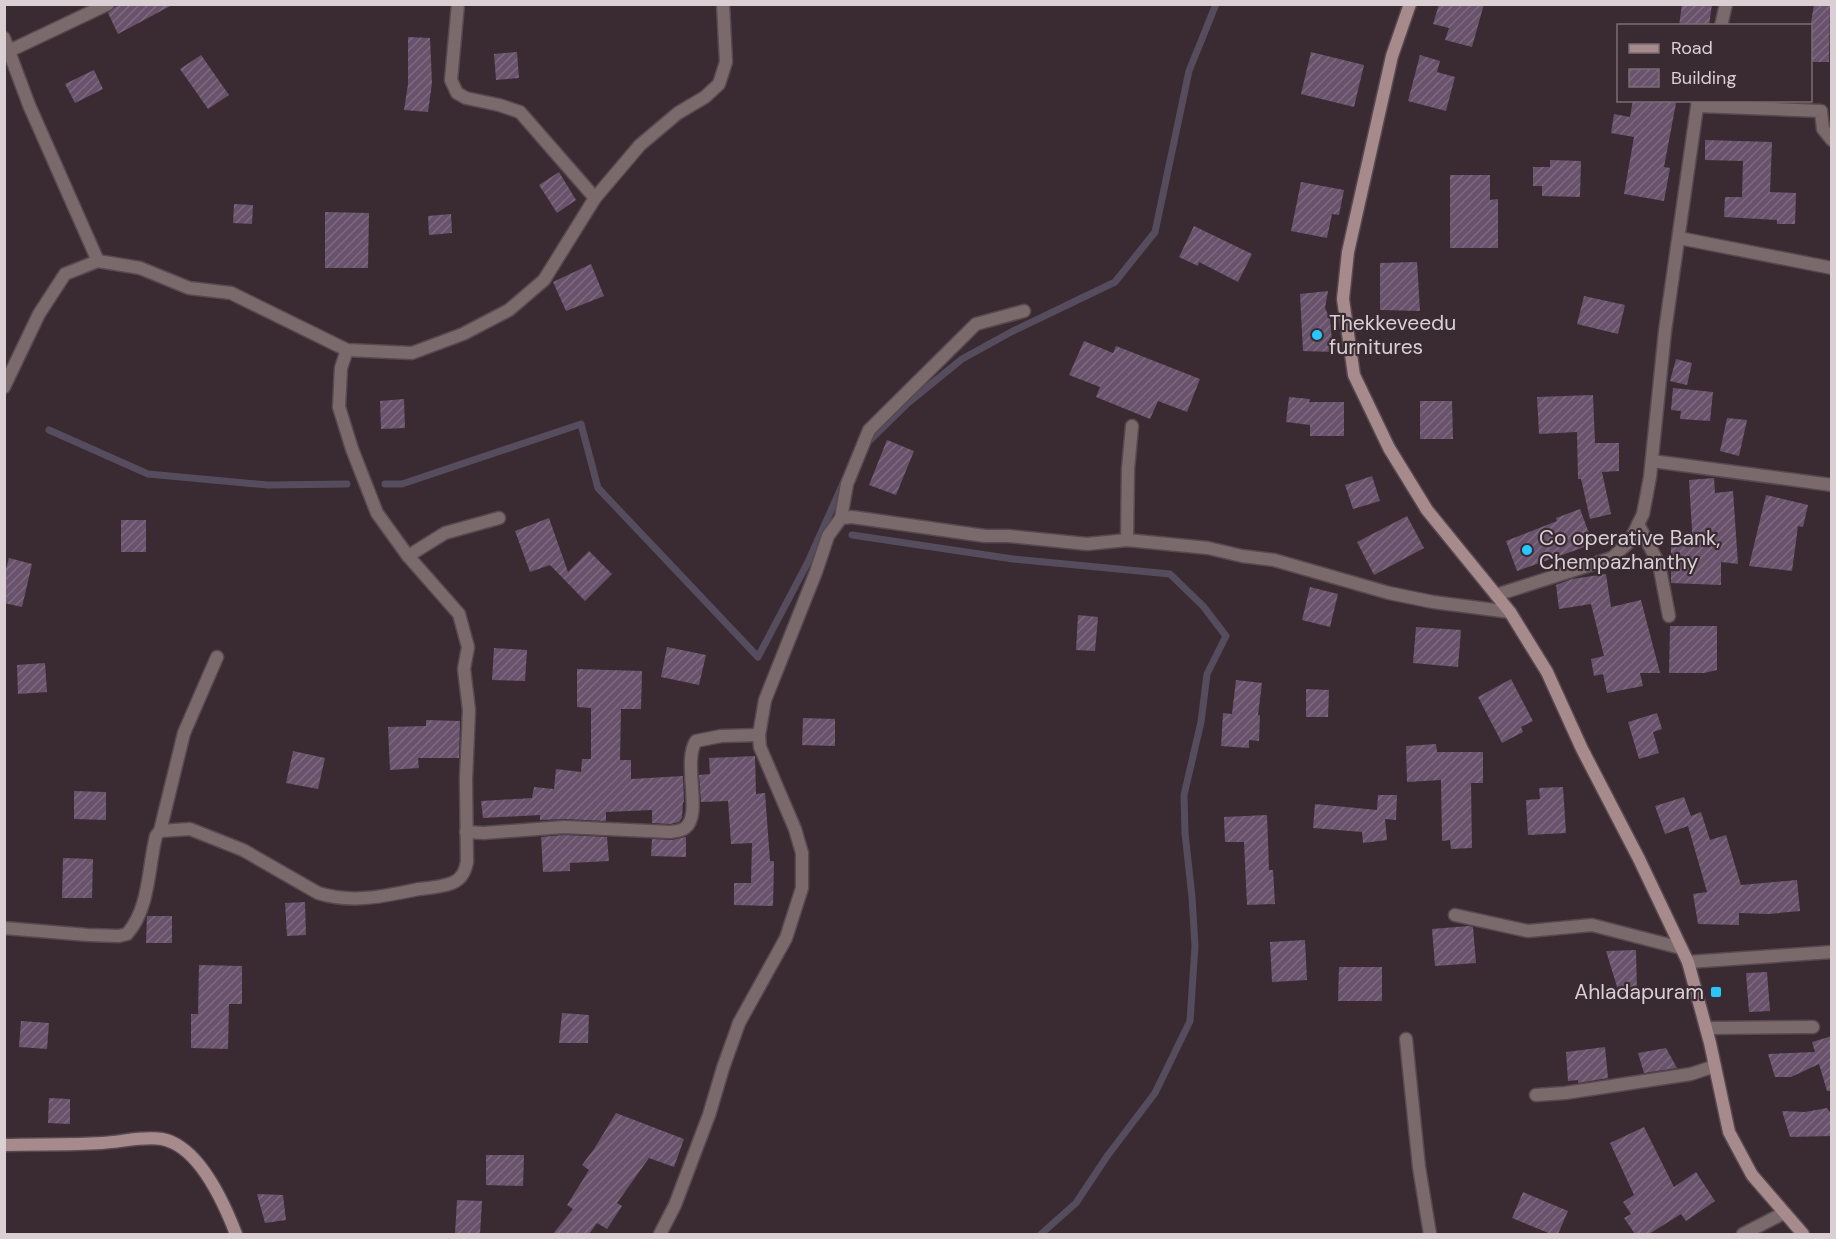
<svg xmlns="http://www.w3.org/2000/svg" width="1836" height="1239" viewBox="0 0 1836 1239" font-family="'DM Sans',sans-serif">
<style>
.lines{fill:none;stroke-linecap:round;stroke-linejoin:round}
.stream{stroke:#554c5e;stroke-width:7}
.building{fill:url(#building-hatch)}
.street-casing{stroke:#57494f;stroke-width:15}
.secondary-casing{stroke:#57494f;stroke-width:15}
.street{stroke:#7b6a6b;stroke-width:12}
.secondary{stroke:#a68a8c;stroke-width:12}
.poi-dot{fill:#27c8ff;stroke:#3a2b32;stroke-width:2}
.labels{text-anchor:middle;stroke-width:4.5;stroke-linejoin:round;paint-order:stroke}
.poi-label{font-size:21px;fill:#dad0d4;stroke:#3a2b32;text-anchor:start}
</style>
<defs>
<pattern id="building-hatch" width="6" height="6" patternUnits="userSpaceOnUse" patternTransform="scale(1.5)"><rect width="6" height="6" fill="#69526b"/><path d="M-1 1l2-2M0 6l6-6M5 7l2-2" fill="none" stroke="#7e6a7f"/></pattern>
</defs>
<rect width="100%" height="100%" fill="#3a2b32"/>
<g class="lines">
<g class="stream">
<path d="M49 430 148 474 268 485 347 484"/>
<path d="M868 442 908 403 962 359 1013 331 1115 282 1155 232 1189 71 1216 4"/>
<path d="M385 484H402L581 424 598 488 758 657 808 562 845 479"/>
<path d="M852 535 1013 559 1170 574 1203 606 1226 636 1207 674 1201 722 1184 795 1185 833 1192 897 1195 946 1190 1021 1155 1093 1108 1155 1076 1203 1041 1234"/>
</g>
</g>
<g class="building">
<path d="M119 4H174L118 34 108 13Z"/>
<path d="M1439 4H1484L1472 47 1445 40 1449 28 1433 24Z"/>
<path d="M1682 4H1712L1709 26H1679Z"/>
<path d="M1814 4H1830L1829 62H1810V29Z"/>
<path d="M408 37 430 38 432 83 428 112 404 110 408 84Z"/>
<path d="M517 52 519 78 496 80 494 54Z"/>
<path d="M1311 52 1364 65 1354 107 1301 94Z"/>
<path d="M201 55 229 95 208 109 180 69Z"/>
<path d="M1420 55 1440 61 1437 72 1455 77 1446 111 1408 101Z"/>
<path d="M94 70 103 89 75 103 65 84Z"/>
<path d="M1633 100H1664L1676 103 1664 167 1670 168 1664 201 1624 194 1634 137 1611 133 1614 114 1630 117Z"/>
<path d="M1705 140 1772 142 1770 192 1796 193 1795 224H1777V220L1724 217 1725 197H1742L1743 161 1705 160Z"/>
<path d="M1550 160 1581 161 1580 197 1542 196V186H1533V167H1550Z"/>
<path d="M559 172 576 200 557 213 539 185Z"/>
<path d="M1450 175H1490V200L1498 199V248H1450Z"/>
<path d="M1301 182 1344 190 1339 215 1332 214 1327 238 1291 231Z"/>
<path d="M234 204 253 205 252 224 233 223Z"/>
<path d="M325 212 369 213 368 268H325Z"/>
<path d="M451 214 452 233 429 235 428 216Z"/>
<path d="M1194 226 1252 254 1238 282 1199 262 1198 266 1179 257Z"/>
<path d="M1417 262 1420 311 1380 310V263Z"/>
<path d="M591 264 604 296 566 311 553 282Z"/>
<path d="M1328 291 1325 308 1330 319 1333 352 1303 351 1300 294Z"/>
<path d="M1584 296 1625 305 1618 334 1577 324Z"/>
<path d="M1084 341 1113 353 1116 346 1200 379 1187 412 1158 401 1150 419 1096 397 1100 387 1069 375Z"/>
<path d="M1676 359 1692 363 1687 385 1670 381Z"/>
<path d="M1673 388 1713 392 1710 421 1680 419 1681 411 1671 410Z"/>
<path d="M1593 395 1595 443H1619V471L1602 472 1611 514 1590 519 1581 479H1578L1577 432 1539 434 1537 397Z"/>
<path d="M1289 397 1310 399 1309 402H1344V436H1310V425L1286 422Z"/>
<path d="M404 399 405 428 381 429 380 401Z"/>
<path d="M1420 401H1452L1453 439H1420Z"/>
<path d="M1727 418 1747 420 1739 456 1720 451Z"/>
<path d="M887 440 914 451 896 495 869 485Z"/>
<path d="M1372 476 1380 501 1353 509 1345 485Z"/>
<path d="M1714 478 1715 493 1733 491 1738 564 1721 562V585L1671 583V545L1693 546 1689 480Z"/>
<path d="M1766 495 1808 505 1803 527 1798 526 1792 571 1749 566Z"/>
<path d="M1580 509 1593 544 1517 571 1506 541 1557 521 1556 518Z"/>
<path d="M1407 516 1424 548 1374 575 1357 542Z"/>
<path d="M549 518 568 572 589 551 612 574 585 601 550 565 530 572 515 531Z"/>
<rect x="121" y="520" width="25" height="32"/>
<path d="M9 558 32 564 22 607 4 603V576Z"/>
<path d="M1606 574 1611 607 1641 600 1660 673H1640L1643 686 1607 693 1603 674 1594 676 1591 659 1604 656 1591 604 1559 609 1556 585 1572 579Z"/>
<path d="M1310 587 1338 594 1330 627 1302 620Z"/>
<path d="M1078 615 1098 617 1095 651 1076 650Z"/>
<path d="M1670 626H1717V670L1704 673H1669Z"/>
<path d="M1416 627 1461 630 1458 667 1413 663Z"/>
<path d="M667 647 706 655 699 685 661 677Z"/>
<path d="M494 648 527 650 525 681 492 680Z"/>
<path d="M45 663 47 692 18 694 17 665Z"/>
<path d="M577 669 642 671 641 709H621L620 760H631V779L683 776 684 802H683L682 818 679 822 670 824 652 823V810L606 812V821L564 819 540 820V815L483 818 481 801 532 798 534 787 554 789 556 769 581 772 582 759H591V708L577 707Z"/>
<path d="M1511 679 1533 721 1521 727 1523 732 1502 743 1478 697Z"/>
<path d="M1236 680 1262 683 1258 715H1260L1259 741 1249 740V748L1221 746 1223 713 1232 714Z"/>
<path d="M1306 689 1329 690 1328 717H1306Z"/>
<path d="M1657 713 1662 729 1653 732 1659 753 1639 759 1628 722Z"/>
<path d="M803 718 835 719V746L802 745Z"/>
<path d="M426 720 460 721 459 758H418L419 768 390 770 388 727 426 726Z"/>
<path d="M1436 744 1437 752H1483V783H1471L1472 848 1451 849 1450 840 1442 841 1441 780 1407 782 1406 746Z"/>
<path d="M293 751 325 758 318 789 286 783Z"/>
<path d="M755 756 756 794 765 793 770 861H774L773 906 734 905V883H751L752 843 731 844 728 801 701 802 699 775 710 774 709 758Z"/>
<path d="M1563 787 1566 833 1528 835 1526 800 1540 799 1539 788Z"/>
<path d="M74 791 106 792V820L74 819Z"/>
<path d="M1378 795H1397L1396 820 1385 819 1387 840 1363 843 1362 832 1313 828 1315 804 1377 810Z"/>
<path d="M1684 797 1691 816 1701 812 1710 840 1726 835 1741 885 1797 880 1800 911 1768 914 1739 913V925L1698 924 1693 894 1707 892 1688 826 1665 834 1655 806Z"/>
<path d="M1267 815 1269 870H1273L1275 904 1247 905 1244 842H1225L1224 817Z"/>
<path d="M564 835 607 837 609 861 570 863V871L543 872 541 837Z"/>
<path d="M686 837V857L651 856 652 839 672 840Z"/>
<path d="M63 858 93 859 92 898H62Z"/>
<path d="M305 902 306 935 287 936 285 903Z"/>
<path d="M147 916H172V943H146Z"/>
<path d="M1469 926 1473 927 1476 963 1435 966 1432 929Z"/>
<path d="M1305 940 1307 980 1272 982 1270 942Z"/>
<path d="M1636 950 1637 993H1619L1606 951Z"/>
<path d="M199 965 242 966V1004H229L228 1049 191 1048V1014H198Z"/>
<path d="M1339 967H1382V1001H1338Z"/>
<path d="M1767 972 1770 1011 1749 1012 1746 973Z"/>
<path d="M562 1013 589 1015 588 1043H559Z"/>
<path d="M21 1021 49 1023 47 1049 19 1047Z"/>
<path d="M1832 1036V1091H1827L1819 1064 1791 1077H1775L1768 1054 1815 1052 1812 1042Z"/>
<path d="M1605 1047 1608 1078 1578 1083V1080L1568 1081 1566 1052Z"/>
<path d="M1666 1048 1677 1068 1644 1073 1638 1053Z"/>
<path d="M49 1098 70 1099V1124L48 1123Z"/>
<path d="M1827 1108 1832 1115V1136L1790 1137 1782 1111 1805 1112Z"/>
<path d="M616 1113 684 1139 674 1167 649 1158 617 1203 622 1206 607 1229 597 1223 589 1234H553L573 1209 567 1205 589 1170 582 1165 594 1149Z"/>
<path d="M1644 1127 1674 1187 1696 1172 1715 1201 1686 1221 1681 1214 1649 1234H1635L1624 1218 1631 1214 1623 1202 1634 1195 1610 1143Z"/>
<path d="M486 1155H524L523 1186 486 1185Z"/>
<path d="M1523 1192 1568 1211 1558 1234H1551L1512 1218Z"/>
<path d="M257 1194 283 1195 286 1220 265 1223Z"/>
<path d="M457 1200 482 1201 480 1234H455Z"/>
</g>
<g class="lines">
<g class="street-casing">
<g id="street">
<path d="M458 4 451 80 457 93 466 98 499 105 520 112 595 198"/>
<path d="M1721 26 1726 4"/>
<path d="M4 38 29 105 98 261"/>
<path d="M9 51 108 4"/>
<path d="M1698 106 1821 111 1823 129 1832 140"/>
<path d="M1679 238 1832 268"/>
<path d="M4 387 39 314 65 274 98 261 140 268 189 288 231 293 347 350 412 353 463 334 509 310 544 280 595 198 640 145 678 113 705 97 719 84 726 62 723 4"/>
<path d="M1652 461 1832 485"/>
<path d="M841 518 847 484 869 430 976 324 1024 311"/>
<path d="M1638 524 1659 564 1669 616"/>
<path d="M1127 540 1128 469 1132 426"/>
<path d="M408 556 445 533 499 518"/>
<path d="M1496 595 1612 558 1630 541 1643 514 1650 477 1665 331 1698 100"/>
<path d="M160 831 184 733 217 657"/>
<path d="M466 832 484 833 564 827 671 832C676 831 681 831 685 828 703 815 682 762 696 741L721 736 759 735"/>
<path d="M1455 915 1528 931 1592 925 1681 948"/>
<path d="M4 928 88 935 119 936 127 934C150 908 148 867 156 836L160 831 190 829 243 850 318 893C353 904 384 896 419 889 429 888 442 887 452 883 462 879 465 871 467 862L466 779 469 710 464 669 468 647 459 614 408 556 377 513 352 449 339 407 341 368 347 350"/>
<path d="M1688 962 1832 952"/>
<path d="M1706 1028 1813 1027"/>
<path d="M1406 1039 1419 1167 1430 1234"/>
<path d="M1536 1095 1565 1093 1691 1074 1715 1066"/>
<path d="M660 1234 675 1205 709 1115 723 1068 739 1023 786 938 802 888V853L795 829 760 747 759 735 765 700 816 572 828 536 841 518 852 517 985 536H1009L1087 544 1127 540 1208 548 1242 556 1274 560 1389 593 1433 602 1510 612"/>
<path d="M1743 1234 1784 1213"/>
</g>
</g>
<g class="secondary-casing">
<g id="secondary">
<path d="M1410 4 1392 56 1348 252 1343 299 1354 375 1389 448 1427 510 1510 612 1547 672 1582 749 1639 859 1688 962 1710 1043 1729 1132 1752 1175 1803 1234"/>
<path d="M4 1145C37 1144 70 1145 102 1143 122 1142 142 1136 162 1139 199 1146 224 1203 236 1234"/>
</g>
</g>
<use href="#street" class="street"/>
<use href="#secondary" class="secondary"/>
</g>
<g class="poi-dot">
<circle cx="1317" cy="335" r="6"/>
<circle cx="1527" cy="550" r="6"/>
<rect x="1710" y="986" width="12" height="12" rx="3"/>
</g>
<g class="labels">
<g class="poi-label">
<text x="1329" y="330">Thekkeveedu<tspan x="1329" dy="24">furnitures</tspan></text>
<text x="1539" y="545">Co operative Bank,<tspan x="1539" dy="24">Chempazhanthy</tspan></text>
<text x="1704" y="999" text-anchor="end">Ahladapuram</text>
</g>
</g>
<rect width="1836" height="1239" fill="none" stroke="#dad0d4" stroke-width="12"/>
<rect x="1617" y="24" width="195" height="78" fill="#3a2b32" stroke="#7a6d73" stroke-width="1.5"/>
<rect x="1629" y="44" width="30" height="9" fill="#a68a8c" stroke="#7a6d73" stroke-width="1.5"/>
<text x="1671" y="54" font-size="18" fill="#dad0d4">Road</text>
<rect x="1629" y="69" width="30" height="18" fill="url(#building-hatch)" stroke="#7a6d73" stroke-width="1.5"/>
<text x="1671" y="84" font-size="18" fill="#dad0d4">Building</text>
</svg>
